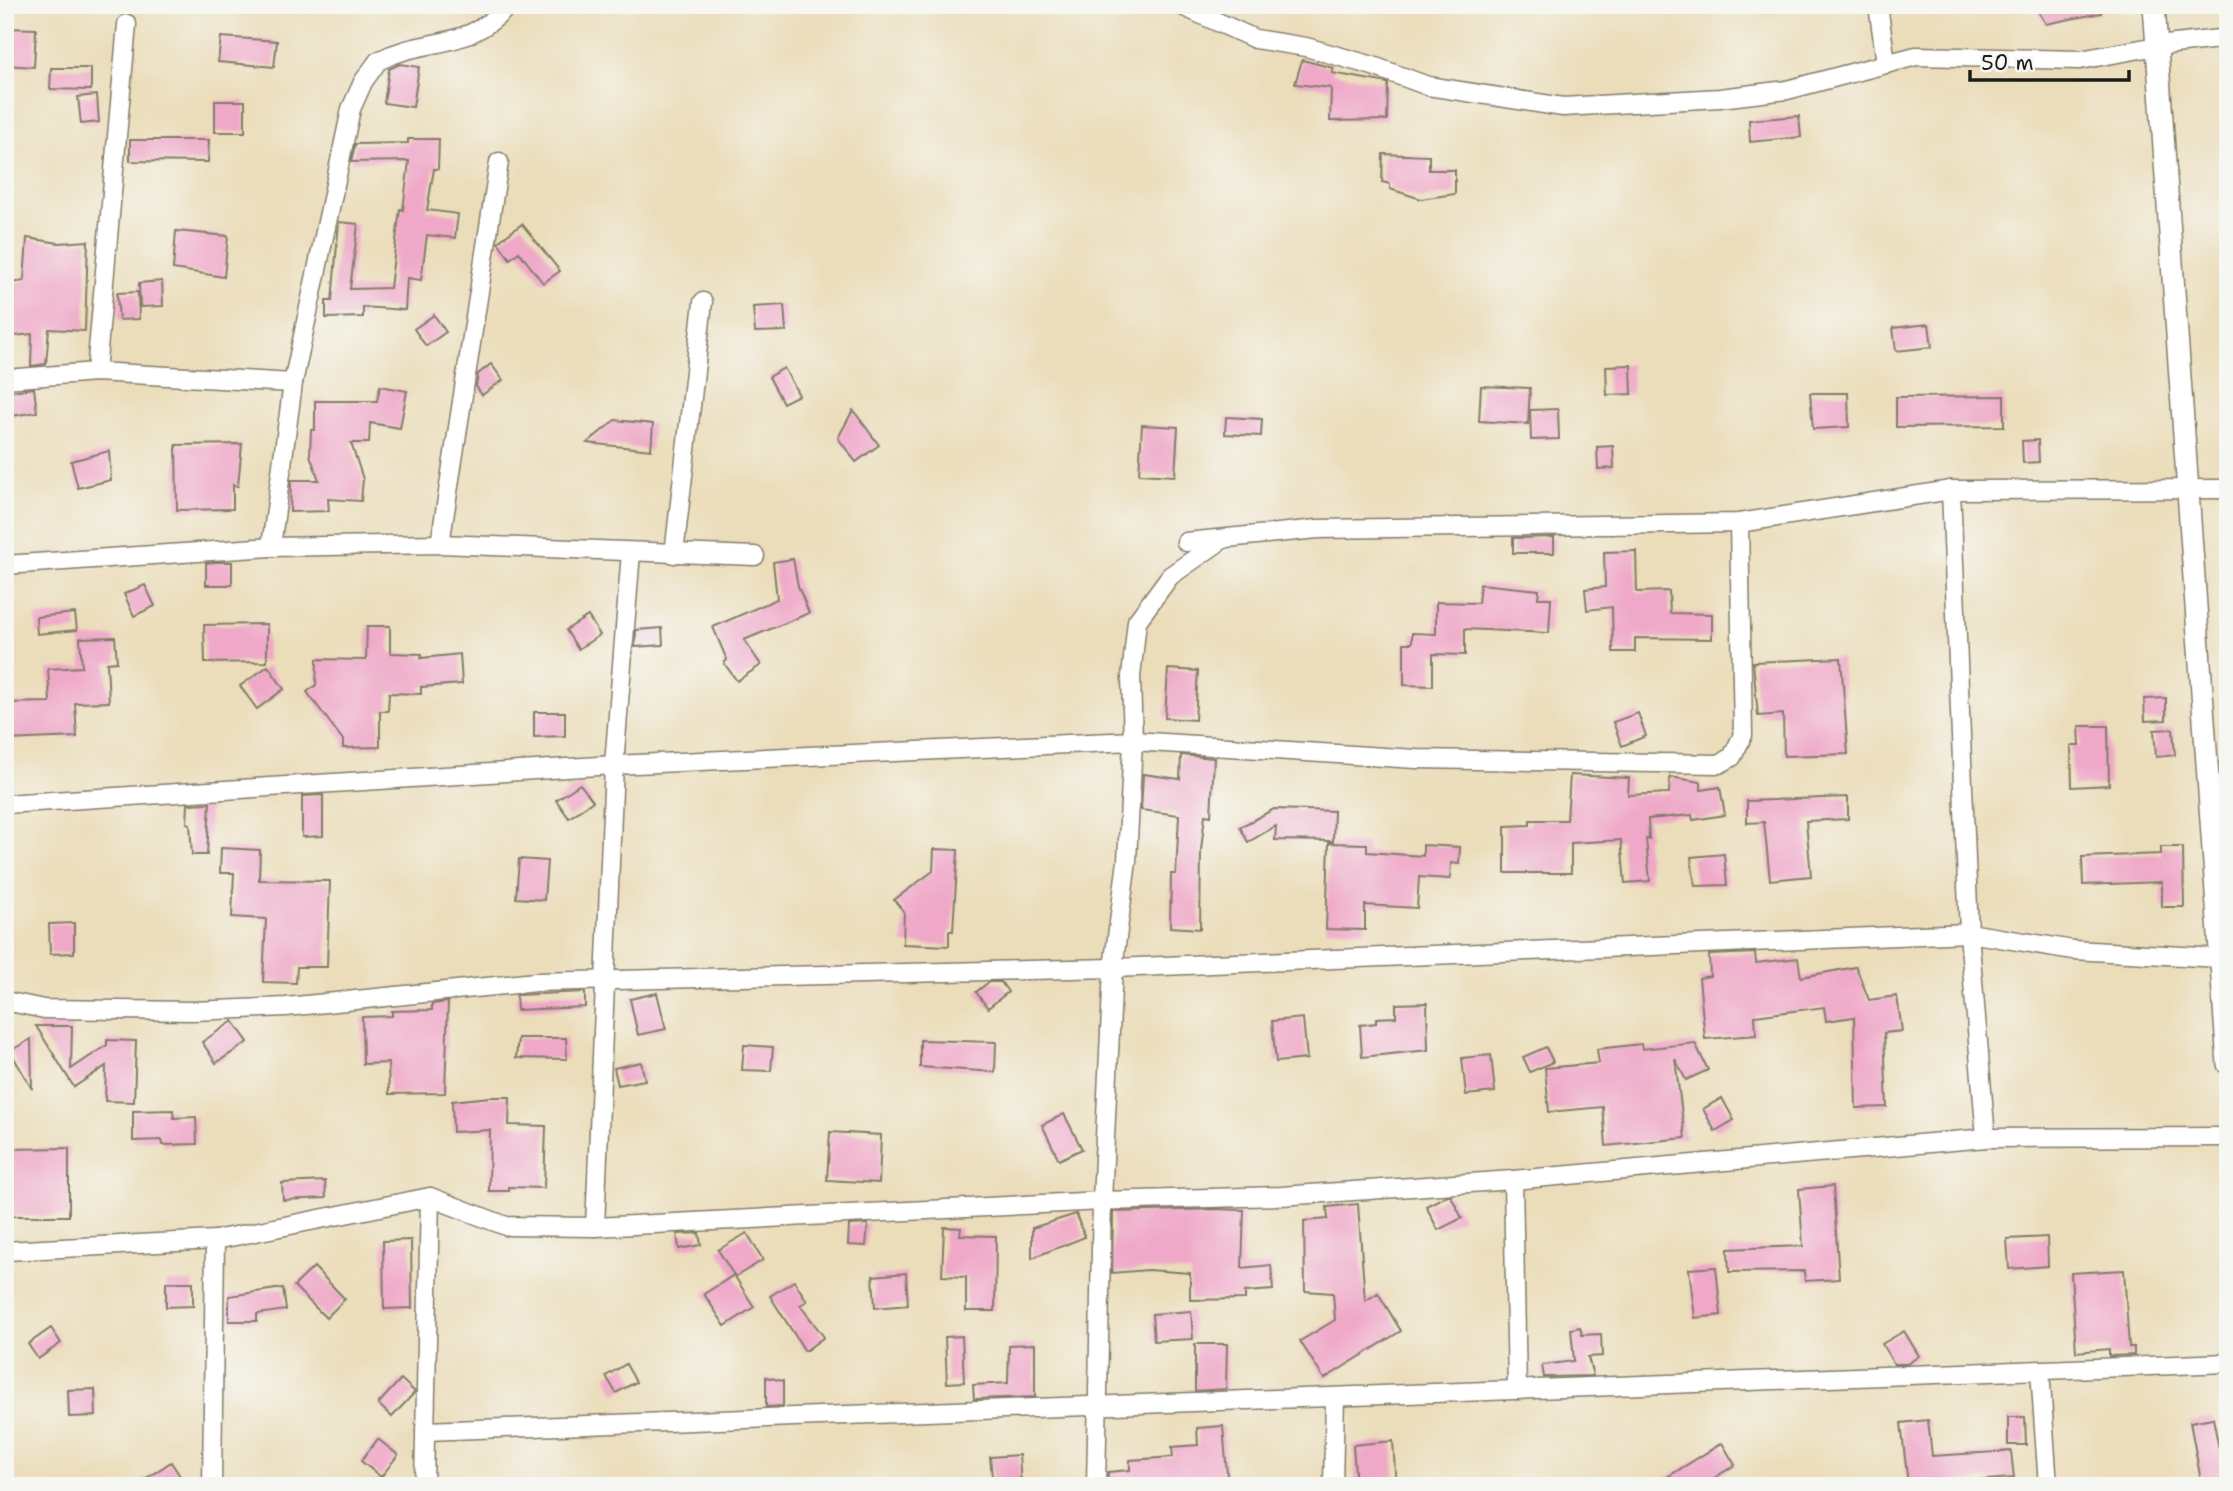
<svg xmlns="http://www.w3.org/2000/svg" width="2233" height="1491" viewBox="0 0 2233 1491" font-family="'Shantell Sans',sans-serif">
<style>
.building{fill:#efa8c8}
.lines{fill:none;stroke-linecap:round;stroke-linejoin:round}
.minor-casing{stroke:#847c6b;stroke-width:21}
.tertiary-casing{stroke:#847c6b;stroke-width:24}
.minor{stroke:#fff;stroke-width:18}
.tertiary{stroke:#fff;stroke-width:21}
</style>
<rect width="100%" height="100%" fill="#f6f6f2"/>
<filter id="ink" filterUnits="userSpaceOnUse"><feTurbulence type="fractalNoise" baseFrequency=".0143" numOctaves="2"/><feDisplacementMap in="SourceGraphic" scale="14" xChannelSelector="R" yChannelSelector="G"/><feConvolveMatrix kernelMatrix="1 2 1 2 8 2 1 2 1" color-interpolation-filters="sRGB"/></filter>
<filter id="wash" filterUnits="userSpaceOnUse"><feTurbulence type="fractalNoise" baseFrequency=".00686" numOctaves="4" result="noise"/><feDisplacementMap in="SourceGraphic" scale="28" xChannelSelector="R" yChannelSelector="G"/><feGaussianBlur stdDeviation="1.57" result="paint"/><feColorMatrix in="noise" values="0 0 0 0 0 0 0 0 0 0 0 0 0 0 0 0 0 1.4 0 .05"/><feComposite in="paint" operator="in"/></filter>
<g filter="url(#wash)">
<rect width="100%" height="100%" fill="#ebddba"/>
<g id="blocks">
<g class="building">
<path d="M2034 5H2100L2101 13 2046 24Z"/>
<path d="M5 28 36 29 34 67 5 65Z"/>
<path d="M221 37 277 41 274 67 218 62Z"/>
<path d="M1302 60 1334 68 1332 73 1388 83 1387 120 1330 121 1331 88 1295 84Z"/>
<path d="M400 64 419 67 413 107 384 103 389 69Z"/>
<path d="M51 68H91V90L50 89Z"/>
<path d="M97 95 99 122 81 124 78 97Z"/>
<rect x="215" y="101" width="30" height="31"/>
<path d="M1799 116 1801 137 1750 142 1749 120Z"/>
<path d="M408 139H439L438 169H434L427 210 458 214 455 238 427 235 421 280 407 278 405 310 363 307V317L326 318V301H332L339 222 358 224 350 289 390 288 400 209 403 210 409 161 351 162 355 144 408 143Z"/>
<path d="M130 140H209L208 162 130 161Z"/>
<path d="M1383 154 1429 156V170H1455V194L1421 199 1390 189V184L1382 182Z"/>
<path d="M522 224 560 271 543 283 519 252 510 259 498 242Z"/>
<path d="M176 231 228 236 224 277 173 269Z"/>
<path d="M27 238 59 243 88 241 85 331 49 329 46 364 31 366 32 334 7 337 5 284 24 281Z"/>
<path d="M162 281 163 306 140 307 139 283Z"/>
<path d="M138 292 139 319 119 320 117 293Z"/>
<path d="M784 305 786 331 755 332 753 307Z"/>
<path d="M434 315 446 332 426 346 414 329Z"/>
<path d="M1929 324 1932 347 1896 351 1893 328Z"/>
<path d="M491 364 503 380 482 395 476 386 478 374Z"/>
<path d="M1631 365 1632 394 1607 395 1606 366Z"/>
<path d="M784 368 799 395 783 403 769 377Z"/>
<path d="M380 386 407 391 400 428 370 423 369 443H351L363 479 361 501 328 499 329 511 290 512 291 480H319L310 455 311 430H315V401H377Z"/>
<path d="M1481 386 1530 388 1528 424 1479 421Z"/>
<path d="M34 388 37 412 5 417V392Z"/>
<path d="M1810 393H1848L1849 427 1813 429Z"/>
<path d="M2004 396V426L1896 427V397Z"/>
<path d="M1558 409 1559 439 1531 440 1530 410Z"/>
<path d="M853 410 879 445 856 462 838 438Z"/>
<path d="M1226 417 1262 419 1261 436 1225 434Z"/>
<path d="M615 420 653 424 651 450 587 443Z"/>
<path d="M1142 425 1178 427 1175 476 1139 474Z"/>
<path d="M2038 440 2039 462 2023 463 2022 441Z"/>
<path d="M242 444 238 486 233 485V509L177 510 176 445Z"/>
<path d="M1613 446 1614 468 1598 469 1597 447Z"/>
<path d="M109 451 111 480 78 488 71 461Z"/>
<path d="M1554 537V553H1513V538Z"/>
<path d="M1636 551 1637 592 1669 591 1670 613 1712 614V639L1635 638V652H1613L1612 607 1587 610 1585 589 1605 587 1604 552Z"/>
<path d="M793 559 798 586 809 613 744 640 761 665 737 681 724 663 727 660 713 627 777 599 773 562Z"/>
<path d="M216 562H232V585H206V563Z"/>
<path d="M1480 584 1539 590 1538 598H1551L1549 633 1465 629V655L1433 654V686L1404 685V643H1412V633L1436 634V602L1478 603Z"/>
<path d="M145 585 155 606 134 616 124 594Z"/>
<path d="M75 613 77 630 37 634 36 617Z"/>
<path d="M588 616 600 635 578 649 566 630Z"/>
<path d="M267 624V662L205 663 204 625Z"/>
<path d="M367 626H390V653L422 654 421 658 460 654 462 684 421 687V694L389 693 388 711H380V747L343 748V740L307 692 316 685 317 659 366 660Z"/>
<path d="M662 628 663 645 635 647 636 630Z"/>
<path d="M115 637 117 662 107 663 109 702 75 703 77 737 6 740V703L50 702 48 669 82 667 80 638Z"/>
<path d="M1841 658 1848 754 1784 756 1783 714 1758 716 1753 662Z"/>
<path d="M268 666 284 689 257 709 240 686Z"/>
<path d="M1168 669 1198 671 1195 720 1165 718Z"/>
<path d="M2166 698V720L2145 721 2144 699Z"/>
<path d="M534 712H565V736L534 737Z"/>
<path d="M1638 713 1646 736 1622 746 1613 722Z"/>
<path d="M2079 726H2108L2109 785 2072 787 2071 746H2080Z"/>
<path d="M2173 729 2175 755 2156 757 2154 730Z"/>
<path d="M1181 755 1214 758 1211 816 1205 815 1201 850 1200 929 1170 927 1171 874H1176L1179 815 1141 810 1143 774 1180 779Z"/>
<path d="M1570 775 1629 778 1628 795 1669 793 1670 777 1701 782V790L1720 787 1725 815 1693 820 1692 815 1648 819 1649 839H1646L1650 881 1625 883 1621 840 1571 843V873H1505V826L1530 825V820H1567Z"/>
<path d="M580 784 593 801 569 818 556 800Z"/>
<path d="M323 795V836L302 837V796Z"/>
<path d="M1848 797V819L1806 821 1811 876 1770 880 1764 822 1747 823V801Z"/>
<path d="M210 803 207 855H192L190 824 187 823 188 804Z"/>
<path d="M1274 809 1334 811 1333 841 1275 840 1276 826 1248 842 1240 827Z"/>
<path d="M1329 843 1367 844V852L1423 856V845L1460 847 1459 864 1451 863 1450 879 1419 877 1417 908 1365 905V930L1326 929Z"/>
<path d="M2161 847H2183L2184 907H2162V882L2083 885 2082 857 2161 854Z"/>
<path d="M221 848 260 850 259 880 330 881 327 967H297L296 983 263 982 266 919 232 917 234 873H220Z"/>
<path d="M934 849 958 850 953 931H949V946L903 944 904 912 894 900 933 871Z"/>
<path d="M1724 854 1727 885 1695 886 1691 857Z"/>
<path d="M519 859 547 861 544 900 516 898Z"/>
<path d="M74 923V953L50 954 49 924Z"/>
<path d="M1755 953 1756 963 1798 958 1801 977 1856 967 1869 1000 1897 996 1902 1031 1884 1033 1887 1107 1856 1108 1854 1017 1826 1021 1824 1007 1755 1016 1756 1035 1705 1039 1699 978 1710 976 1709 955Z"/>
<path d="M989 982H1001L1008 992 988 1008 976 992Z"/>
<path d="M585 992V1007L517 1010 516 995Z"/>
<path d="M657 993 666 1029 638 1035 630 999Z"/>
<path d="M448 1002 445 1093 389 1094 388 1063 363 1064 362 1017 392 1016V1011L432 1010V1004Z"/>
<path d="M1427 1003 1428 1050 1362 1057 1360 1025 1376 1023V1018L1396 1017V1004Z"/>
<path d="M1303 1018 1307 1059 1276 1062 1272 1021Z"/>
<path d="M233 1021 248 1042 216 1063 202 1042Z"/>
<path d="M36 1026H72L71 1069 107 1045V1040L136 1041 134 1102 105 1101 106 1066 74 1087Z"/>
<path d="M518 1038H566L567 1059 516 1058Z"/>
<path d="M31 1039 32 1089 10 1051Z"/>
<path d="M920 1040 996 1042 995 1072 920 1067Z"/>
<path d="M1695 1043 1708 1070 1686 1080 1675 1059 1685 1138 1606 1146 1603 1107 1549 1112 1545 1068 1599 1063 1597 1049 1641 1044 1642 1049Z"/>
<path d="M744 1045 773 1047 771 1071 742 1070Z"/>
<path d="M1546 1047 1553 1062 1530 1072 1523 1057Z"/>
<path d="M1491 1055 1495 1092 1466 1095 1462 1058Z"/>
<path d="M641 1062 645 1080 618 1085 614 1068Z"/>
<path d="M490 1097H510L509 1125 546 1126 544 1188 509 1187V1191H489L490 1130 453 1132 452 1101Z"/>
<path d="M1722 1098 1734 1120 1715 1131 1703 1109Z"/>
<path d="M173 1110 174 1118 196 1117 197 1144 163 1145 162 1140 133 1141V1111Z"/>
<path d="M1064 1114 1082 1149 1059 1160 1042 1125Z"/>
<path d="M830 1132 881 1135 879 1183 827 1180Z"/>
<path d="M69 1148V1216H5V1149Z"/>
<path d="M325 1181 326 1198 283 1200 282 1183Z"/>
<path d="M1833 1186 1839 1279 1805 1281 1804 1271 1729 1272 1728 1249 1803 1246 1799 1189Z"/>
<path d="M1446 1196H1451L1462 1218 1438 1230 1426 1206Z"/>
<path d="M1358 1204 1365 1301 1378 1293 1401 1331 1324 1379 1300 1341 1335 1320 1333 1293 1305 1291 1304 1221 1328 1219 1327 1207Z"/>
<path d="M1215 1209 1244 1210 1242 1268 1271 1265 1273 1290 1245 1292V1299L1190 1300V1273L1148 1270 1112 1273 1113 1212Z"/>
<path d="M1076 1214 1085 1237 1032 1258V1228Z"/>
<path d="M868 1224 866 1246 848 1245 849 1225Z"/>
<path d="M944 1227 961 1228 960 1235 996 1236 995 1311H966V1277L942 1276Z"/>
<path d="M699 1233 701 1245 679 1249 677 1234Z"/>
<path d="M747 1233 763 1260 735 1277 718 1250Z"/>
<path d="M2047 1237 2048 1266 2009 1269 2007 1239Z"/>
<path d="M411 1240 412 1308 384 1309 383 1241Z"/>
<path d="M314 1267 345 1299 326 1318 294 1286Z"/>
<path d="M1716 1267 1721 1315 1695 1318 1689 1269Z"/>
<path d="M2124 1270 2129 1347H2134V1355L2109 1356V1349L2076 1352 2071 1273Z"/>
<path d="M906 1273 908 1305 875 1308 873 1276Z"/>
<path d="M734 1275 754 1307 725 1326 704 1294Z"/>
<path d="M794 1281 807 1301 800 1305 824 1337 805 1351 770 1296Z"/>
<path d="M166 1282H193V1306L166 1307Z"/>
<path d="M283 1288 286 1310 257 1314V1321H229V1296Z"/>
<path d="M1191 1311 1193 1339 1154 1341 1152 1314Z"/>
<path d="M1580 1327 1582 1335 1601 1334 1602 1356 1588 1357 1593 1376 1544 1377 1542 1365 1574 1361 1571 1329Z"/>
<path d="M51 1328 61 1343 38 1359 28 1344Z"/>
<path d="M1904 1331 1919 1356 1907 1364H1894L1882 1344Z"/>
<path d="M962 1336 964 1382 947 1383 945 1337Z"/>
<path d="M1035 1344V1397L974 1399 973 1385 1008 1383 1009 1345Z"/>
<path d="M1195 1344H1227L1226 1389 1195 1391Z"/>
<path d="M626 1364 636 1382 616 1393 606 1376Z"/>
<path d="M766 1377 783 1381V1406L766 1407Z"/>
<path d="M401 1379 415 1392 392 1417 378 1404Z"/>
<path d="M95 1389 96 1416 69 1417 68 1390Z"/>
<path d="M2008 1417H2025L2026 1445H2008Z"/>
<path d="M2213 1418 2225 1479 2224 1486H2202L2190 1422Z"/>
<path d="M1928 1420 1932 1456 2011 1451 2014 1478 1908 1485 1901 1423Z"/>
<path d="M1223 1426 1228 1486H1107L1108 1472 1130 1470V1460L1173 1457 1172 1447 1198 1445 1197 1428Z"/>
<path d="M378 1439 398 1455 381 1477 361 1461Z"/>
<path d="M1393 1441 1396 1486H1356L1353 1445Z"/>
<path d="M1722 1443 1735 1465 1701 1486H1653Z"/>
<path d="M1019 1455 1021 1486H993L990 1457Z"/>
<path d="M171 1462 182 1479 172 1486H135Z"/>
</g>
</g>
</g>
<g filter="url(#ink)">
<use href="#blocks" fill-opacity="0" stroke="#847c6b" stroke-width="2"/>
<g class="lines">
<g class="minor-casing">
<g id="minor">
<path d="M1180 5 1255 39 1306 47 1373 66 1428 86 1563 107 1720 98 1787 90 1916 56 2080 60 2157 46 2228 38"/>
<path d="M1878 5 1886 63"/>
<path d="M96 372 127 24"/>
<path d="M5 379 96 372 293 383"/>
<path d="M1951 490 1969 933 1986 1138"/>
<path d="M1186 542 1318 529 1739 523 1951 490 2228 489"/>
<path d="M440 544 499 162"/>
<path d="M271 547 293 383 351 109 363 82 378 61C426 36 465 53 509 5"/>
<path d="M674 554 703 302"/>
<path d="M5 565 271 547 440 544 755 556"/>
<path d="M5 804 614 765 1133 741 1416 759 1719 764 1732 757 1743 735 1739 523"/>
<path d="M5 1001 44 1009 193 1011 286 1007 536 982 1113 968 1969 933 2073 950 2220 958"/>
<path d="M1513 1180 1517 1390"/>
<path d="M595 1227 614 765 631 552"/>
<path d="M5 1251 215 1240 430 1197 506 1226 595 1227 1102 1201 1281 1196 1513 1180 1986 1138 2228 1137"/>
<path d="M2040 1370 2048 1486"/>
<path d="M425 1431 2228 1363"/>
<path d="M212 1486 215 1240"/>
<path d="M424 1486 430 1197"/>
<path d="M1096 1486 1102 1201 1113 968 1127 861 1133 741 1131 677 1137 621 1170 576 1223 539"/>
<path d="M1333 1486 1335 1397"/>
</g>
</g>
<g class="tertiary-casing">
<path id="tertiary" d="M2154 5 2228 1064"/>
</g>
<use href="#minor" class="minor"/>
<use href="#tertiary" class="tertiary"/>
</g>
</g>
<rect width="2233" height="1491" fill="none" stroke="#f6f6f2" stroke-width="28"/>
<path d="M1970 70v10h159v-10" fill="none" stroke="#1c1c1c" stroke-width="3.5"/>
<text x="1981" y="70" font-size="21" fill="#1c1c1c" stroke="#f6f6f2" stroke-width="5" paint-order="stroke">50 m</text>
</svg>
